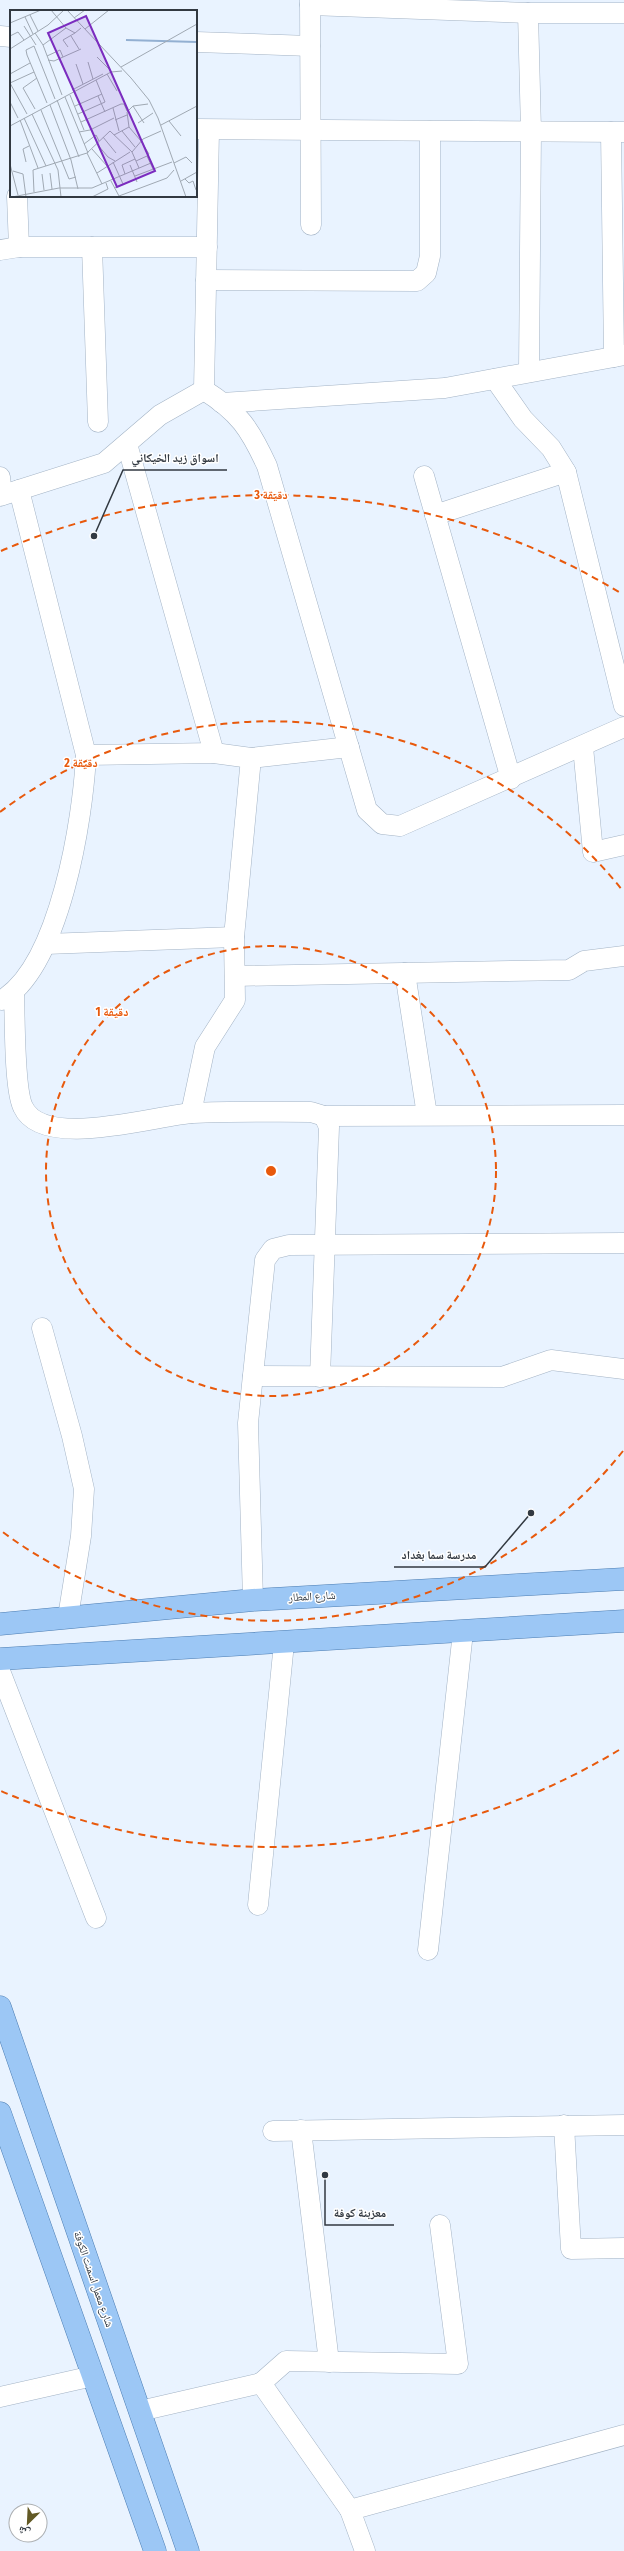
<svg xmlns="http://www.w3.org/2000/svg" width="624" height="2551" viewBox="0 0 624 2551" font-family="'Fira Sans Condensed','Noto Naskh Arabic',sans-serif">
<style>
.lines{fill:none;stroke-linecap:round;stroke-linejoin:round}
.minor-casing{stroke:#a3b3c5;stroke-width:21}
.primary-casing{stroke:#4c7db2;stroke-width:23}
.minor{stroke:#fff;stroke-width:20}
.primary{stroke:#9cc7f5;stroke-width:22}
.ring{fill:none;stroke:#e8590c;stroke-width:2;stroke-dasharray:7 5}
.labels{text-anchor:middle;stroke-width:3;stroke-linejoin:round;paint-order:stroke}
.street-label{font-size:11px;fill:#323941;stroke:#fff}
.inset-river{fill:none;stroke:#93b0d2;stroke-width:2}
.inset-road{fill:none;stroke:#a0a9b3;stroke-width:1}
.view{fill:#7b2cbf;fill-opacity:0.15;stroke:#7b2cbf;stroke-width:2}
.inset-edge{fill:none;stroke:#323941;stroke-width:2}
.centre{fill:#e8590c;stroke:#fff;stroke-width:2}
.ring-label{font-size:12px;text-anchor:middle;font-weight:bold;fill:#e8590c;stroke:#fff;stroke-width:3;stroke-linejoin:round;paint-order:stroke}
.leader{fill:none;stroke:#323941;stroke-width:1.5}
.callout-dot{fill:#323941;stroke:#fff;stroke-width:1.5}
.callout-label{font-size:12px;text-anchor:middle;font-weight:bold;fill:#323941;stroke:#fff;stroke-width:3;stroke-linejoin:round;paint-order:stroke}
</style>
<rect width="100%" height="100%" fill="#e9f3ff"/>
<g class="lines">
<g class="minor-casing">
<g id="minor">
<path d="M310 0 311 225"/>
<path d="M310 5 528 13H624"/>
<path d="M528 13 531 131 529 372"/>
<path d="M0 36 11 37"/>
<path d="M196 42 310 46"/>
<path d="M196 129 624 132"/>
<path d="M611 132 614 357"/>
<path d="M17 196 19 247"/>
<path d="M92 247 98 422"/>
<path d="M0 250 19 247H207"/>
<path d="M206 280 417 281 426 273 430 256V131"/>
<path d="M495 379 523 419 551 448 566 472 624 706"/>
<path d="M204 390C239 412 250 429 267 466L367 810 382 824 400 826 624 727"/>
<path d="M204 390 209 130"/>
<path d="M222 403 445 388 624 355"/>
<path d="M127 444 214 753"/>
<path d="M424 476 511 779"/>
<path d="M0 477 2 495"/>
<path d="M0 496 104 463 160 415 204 390"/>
<path d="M435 515 566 472"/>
<path d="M583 747 593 852 624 845"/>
<path d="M86 755 214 753 251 758 349 747"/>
<path d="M46 944 234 937"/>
<path d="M405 973 427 1115"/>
<path d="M235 976 569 970 584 961 624 956"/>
<path d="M14 993C15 1017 14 1089 23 1107 43 1151 157 1115 193 1113 232 1111 271 1112 311 1112L324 1116 624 1115"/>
<path d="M2 1000C60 965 83 819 86 755L19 490"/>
<path d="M191 1113 205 1047 235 1000 234 937 251 758"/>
<path d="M42 1328 72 1436 84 1489 81 1536 68 1617"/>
<path d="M253 1376 502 1377 551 1360 624 1369"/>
<path d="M320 1377 329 1127 324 1116"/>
<path d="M253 1600 248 1423 265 1260 273 1249 289 1245 624 1243"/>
<path d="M0 1671 96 1918"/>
<path d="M258 1905 284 1643"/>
<path d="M428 1950 463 1632"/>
<path d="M564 2125 571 2249 624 2248"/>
<path d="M301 2130 329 2362"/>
<path d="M273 2131 624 2125"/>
<path d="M261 2383 286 2361 458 2364 440 2225"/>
<path d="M0 2397 93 2376"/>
<path d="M140 2411 261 2383 350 2510 624 2435"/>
<path d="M350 2510 365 2551"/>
</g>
</g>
<g class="primary-casing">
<g id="primary">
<path d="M0 1624 253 1600 624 1579"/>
<path d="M0 1659 624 1621"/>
<path d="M0 2007 188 2551"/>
<path d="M0 2113 155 2551"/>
</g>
</g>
<use href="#minor" class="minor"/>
<use href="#primary" class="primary"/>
</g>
<g class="ring">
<circle cx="271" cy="1171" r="225"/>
<path d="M623 1451A450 450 0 0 1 0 1530M0 812A450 450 0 0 1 623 891"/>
<path d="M619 1750A676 676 0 0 1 1 1791M1 551A676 676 0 0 1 619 592"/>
</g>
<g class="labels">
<g class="street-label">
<text transform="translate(312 1596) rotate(-3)" y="4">شارع المطار</text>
<text transform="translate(94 2279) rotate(71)" y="4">شارع معمل اسمنت الكوفة</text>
</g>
</g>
<g transform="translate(10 10)">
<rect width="187" height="187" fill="#e9f3ff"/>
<path class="inset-river" d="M116 30 187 32"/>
<path class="inset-road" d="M41 0 56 18M57 0 121 68 139 90 148 108 176 187M20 5 28 21M15 7 23 24M64 8 75 0M0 13 31 0M14 16 26 35M75 19 99 0M25 23 33 35M0 26 8 22 14 30M61 26 69 39M58 37 53 30 65 23M0 39 38 15 54 0M37 46 50 40 53 47M87 47 100 60M38 50 44 51 71 39M78 52 83 69M66 54 73 74M111 57 187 14M0 64 20 53M97 64 107 81M62 80 93 64M52 85 33 35 56 18 65 23 71 18M60 85 74 120M88 86 95 102M55 87 78 143M47 90 69 147M0 92 8 108M37 93 17 45 16 40 24 36 45 89M40 95 61 150 68 179M65 96 92 84M123 96 134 113M103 98 109 121M25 99 13 78 27 68M31 100 59 169 66 167M17 104 0 73 24 62M22 104 48 160 51 187M68 104 95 92 86 70M14 108 36 156M10 110 28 158M105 110 117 105M159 111 171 126M71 112 111 94H114L117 101M128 113 143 103M151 115 187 96M0 116 101 62 112 61M112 121 125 137M69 122 80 120 104 108M104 125 119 117M93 127 106 143M131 131 119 117 117 102 123 96 138 94M131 131 139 144 137 146 143 159M74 134 86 125 89 131M87 134 98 147 105 151M82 139 97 156M122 142 133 129 151 121M77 143 92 174M126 151 137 146M16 152 13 139 19 136M103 152 113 174M164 153 176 147 182 153M0 154 8 185M120 155 127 172M98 156 104 169M3 161 13 164 16 187M40 163 42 179M87 163 120 142M32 164 34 180M115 164 112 155 125 149M125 166 162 152M175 169 179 173 183 171 186 180M101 171 109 186 157 168 164 160M171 171 187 162M104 178 126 169M24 182 23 160 77 143 100 121 122 142 129 158M2 187 49 178H82L141 153M82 187 98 179 96 173"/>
<path class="view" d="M76 6 145 161 107 177 38 23Z"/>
<rect width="187" height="187" class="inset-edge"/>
</g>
<circle cx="271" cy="1171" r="6" class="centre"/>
<g class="ring-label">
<text x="271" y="499">3 دقيقة</text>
<text x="81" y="767">2 دقيقة</text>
<text x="112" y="1016">1 دقيقة</text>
</g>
<path class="leader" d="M94 536L123 470H227M531 1513L485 1567H394M325 2175L325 2225H394"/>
<g class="callout-dot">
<circle cx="94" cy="536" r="4"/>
<circle cx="531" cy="1513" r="4"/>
<circle cx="325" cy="2175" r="4"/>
</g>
<g class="callout-label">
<text x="175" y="462">اسواق زيد الخيكاني</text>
<text x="439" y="1559">مدرسة سما بغداد</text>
<text x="360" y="2217">معزبنة كوفة</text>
</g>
<g transform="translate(28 2523) rotate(204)"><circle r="19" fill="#ffffff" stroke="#adb0b3"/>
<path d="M0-3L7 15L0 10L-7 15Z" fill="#625925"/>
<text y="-6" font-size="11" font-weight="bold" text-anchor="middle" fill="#323941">ش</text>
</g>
</svg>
